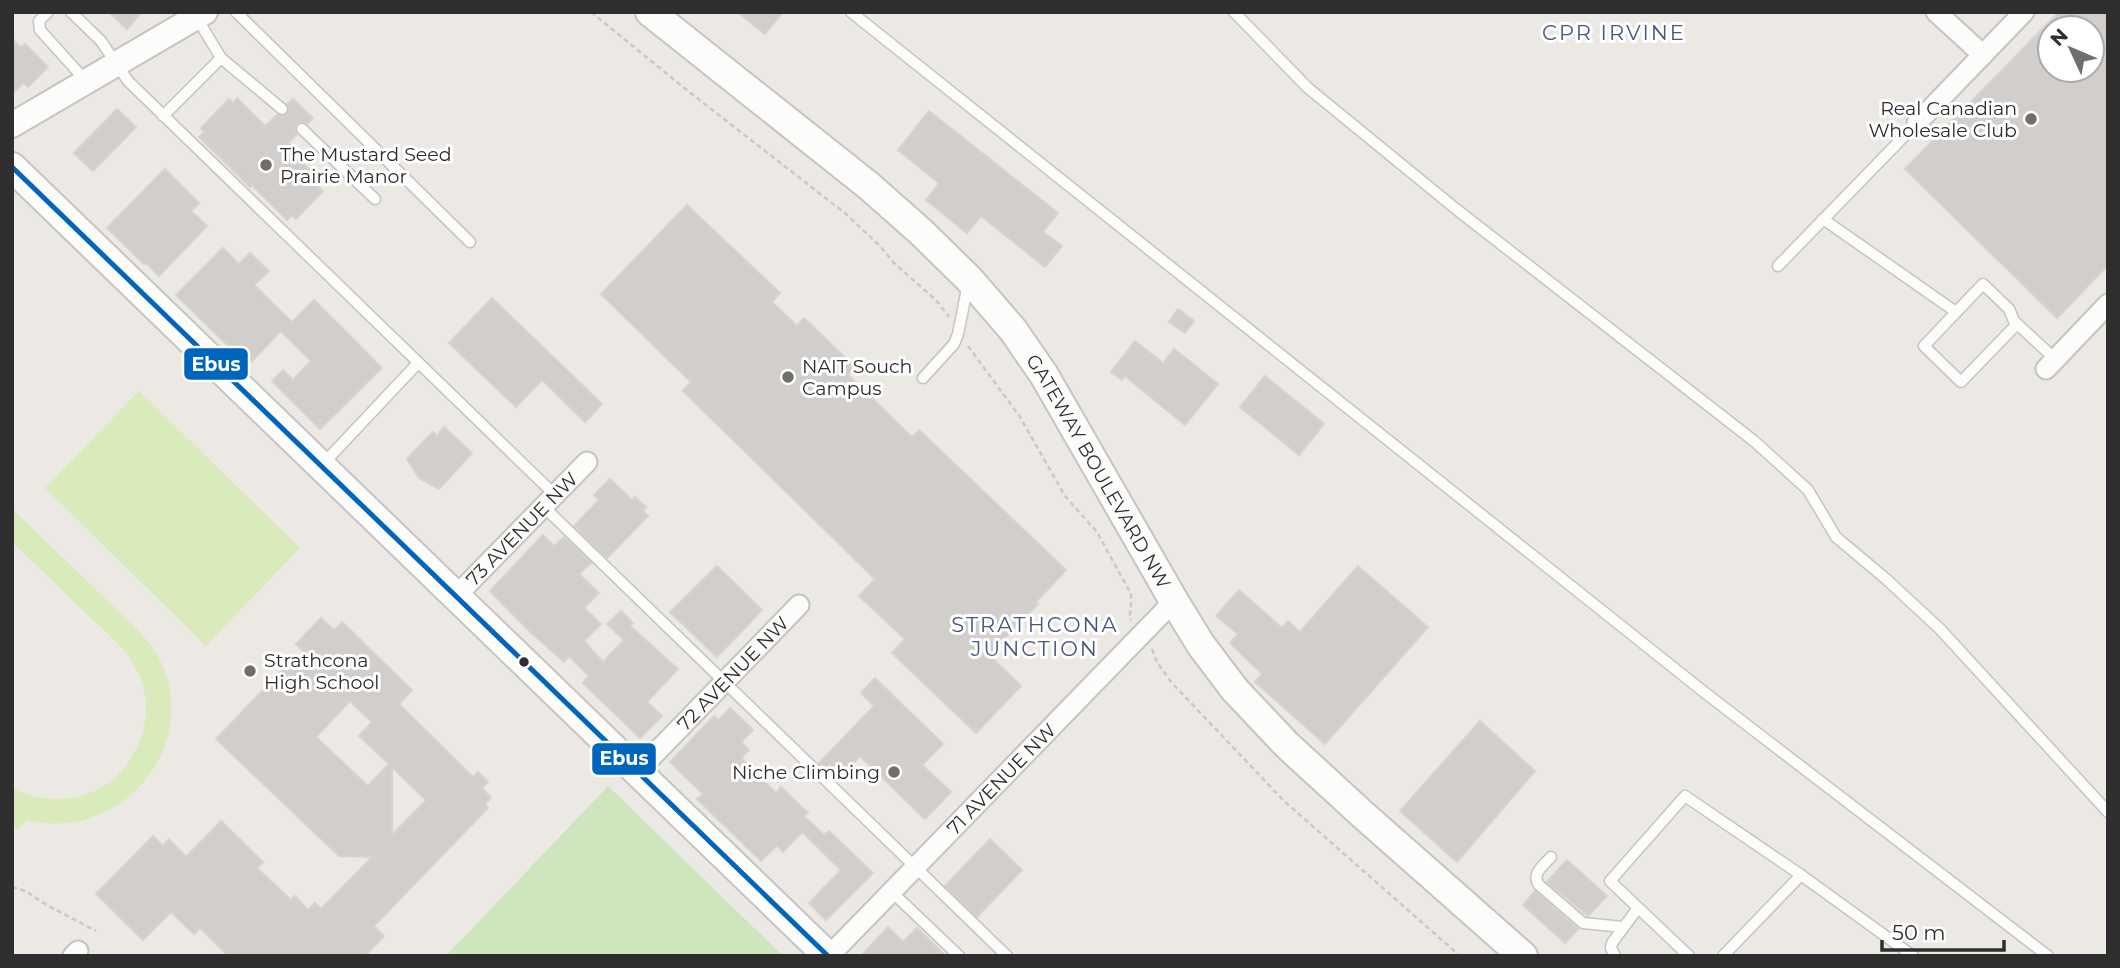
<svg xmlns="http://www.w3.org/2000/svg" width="2120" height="968" viewBox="0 0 2120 968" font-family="Montserrat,sans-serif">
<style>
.green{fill:#cee6be}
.pitch{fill:#d9eabb}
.building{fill:#d1cecb;stroke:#d7d4d0;stroke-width:2;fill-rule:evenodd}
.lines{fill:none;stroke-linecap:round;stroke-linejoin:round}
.service-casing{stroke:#c5c4c5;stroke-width:13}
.minor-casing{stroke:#c5c4c5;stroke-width:23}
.tertiary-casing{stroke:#c5c4c5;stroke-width:28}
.secondary-casing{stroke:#c5c4c5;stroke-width:32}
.path{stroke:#c9c9c8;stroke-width:2.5;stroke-dasharray:5 3.5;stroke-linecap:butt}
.service{stroke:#fcfcfb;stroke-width:10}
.minor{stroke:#fcfcfb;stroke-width:19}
.tertiary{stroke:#fcfcfb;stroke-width:24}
.secondary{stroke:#fcfcfb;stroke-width:28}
.bus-1-casing{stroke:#fff;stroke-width:10}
.bus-1{stroke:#0065bd;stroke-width:5}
.poi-dot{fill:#706f6e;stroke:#fff;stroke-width:2.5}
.bus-dot{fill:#2e2e2e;stroke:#fff;stroke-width:2.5}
.labels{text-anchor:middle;stroke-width:6;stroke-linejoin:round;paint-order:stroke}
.poi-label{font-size:19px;fill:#2e2e2e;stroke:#fff;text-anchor:start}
.street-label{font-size:19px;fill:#2e2e2e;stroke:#fff}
.neighbourhood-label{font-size:21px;letter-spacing:2px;fill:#4d5680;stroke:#fff}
.line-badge{stroke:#fff;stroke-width:2.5}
.badge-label{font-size:19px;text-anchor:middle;font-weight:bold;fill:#fff}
</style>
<rect width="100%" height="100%" fill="#ece8e4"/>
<path class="green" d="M608 786 783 956H446Z"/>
<g class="pitch">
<path d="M139 391 300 548 206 646 45 488Z"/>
<path d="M12 509 138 630C146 639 154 649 160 660 202 748 119 843 27 820L18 830 12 825V788C40 803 77 803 104 786 144 760 159 704 133 663 124 647 107 633 93 620 66 594 39 568 12 542Z"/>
</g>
<g class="building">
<path d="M109 12H142L127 29Z"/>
<path d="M737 12H783L765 34Z"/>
<path d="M2059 12H2108V265L2057 318 1905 169ZM2050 28H2092V70H2050Z"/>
<path d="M12 39 21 48 25 44 48 67 28 87 23 83 12 94Z"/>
<path d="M237 98 265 126 277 115 281 116 287 114 289 110 287 104 293 99 313 118 307 124 301 122 296 124 295 130 297 134 288 143 290 145 288 148 322 182 318 187 323 191 296 219 292 215 287 220 252 185 250 187 199 137 204 132 201 128 229 99 233 103Z"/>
<path d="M117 109 136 127 93 171 74 153Z"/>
<path d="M929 111 1058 213 1043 232 1062 246 1045 267 981 216 967 233 926 200 939 183 898 150Z"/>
<path d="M165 169 199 203 191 211 207 226 159 276 146 263 144 264 107 228Z"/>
<path d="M687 205 780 293 772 302 797 326 804 318 855 367 848 375 912 437 919 430 1066 570 1036 602 1038 604 989 655 1021 686 976 733 892 653 905 639 859 596 875 579 683 391 691 382 601 294Z"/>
<path d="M223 248 239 264 250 253 269 271 254 285 292 322 314 300 382 368 320 429 272 381 283 370 293 380 311 361 281 331 248 365 176 295Z"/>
<path d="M492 298 602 404 585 422 542 380 516 407 449 343Z"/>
<path d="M1178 309 1194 321 1185 333 1169 322Z"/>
<path d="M1135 341 1163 363 1174 349 1218 384 1185 425 1125 376 1122 380 1111 372Z"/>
<path d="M1265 376 1324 424 1299 455 1240 407Z"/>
<path d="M444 427 472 453 439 489 419 478 407 459 433 432 437 436Z"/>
<path d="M610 479 632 500 635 497 646 507 643 511 648 516 607 558 574 526 599 500 594 495Z"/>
<path d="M543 535 554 546 564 537 591 563 579 574 599 593 584 608 601 624 584 641 603 662 624 640 607 624 621 611 633 623 630 626 678 669 647 702 662 716 640 738 583 683 589 676 569 656 564 662 527 629 490 591Z"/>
<path d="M717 566 762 610 717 657 670 612Z"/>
<path d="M1358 566 1428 627 1325 744 1255 682 1262 674 1230 643 1238 634 1216 616 1239 590 1282 628 1288 621 1300 632Z"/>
<path d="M321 618 334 630 342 622 412 690 399 704 473 777 478 772 488 782 482 788 491 798 485 804 488 808 374 926 384 936 365 956H228L200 928 194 934 171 912 143 940 96 894 153 836 163 846 169 839 186 857 221 821 263 862 257 868 291 900 295 896 308 910 315 903 321 909 372 857 339 856 216 739 284 668 287 671 305 653 296 644ZM350 701 372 722 359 736 389 764 368 786 316 737ZM392 767 426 800 392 835Z"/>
<path d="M875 678 943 744 922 765 951 792 925 819 860 756 836 780 819 763 874 706 861 693Z"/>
<path d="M730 708 753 730 741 742 749 750 741 758 776 793 781 787 808 813 804 816 824 835 829 831 873 873 826 920 809 903 841 870 802 832 783 852 777 845 761 861 697 799 703 794 670 762 714 716 719 720Z"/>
<path d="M1480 721 1535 771 1457 862 1400 811Z"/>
<path d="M990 839 1022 870 977 917 945 886Z"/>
<path d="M1567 860 1607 896 1588 916 1547 882Z"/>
<path d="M1535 891 1578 929 1565 943 1523 905Z"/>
<path d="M888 927 903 942 917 928 946 956H861Z"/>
</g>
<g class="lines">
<g class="service-casing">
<g id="service">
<path d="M48 12 39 21 40 30 86 81"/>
<path d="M71 12 101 41 128 81 555 495"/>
<path d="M236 12 470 242"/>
<path d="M851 12 1704 692 2048 956"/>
<path d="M1234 12 1308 88 1456 209 1754 441 1808 490 1836 537 1886 579 1940 629 2108 812"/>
<path d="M197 18 221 58 282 109"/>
<path d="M163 116 221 58"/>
<path d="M302 129 375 199"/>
<path d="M1823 219 1956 312"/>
<path d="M1778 266 1917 123"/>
<path d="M2017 324 1961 382 1924 346 1983 284 2009 309 2014 321 2055 359"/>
<path d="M923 378 954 344 958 334 968 284"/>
<path d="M322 465 418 363"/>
<path d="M544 507 1007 956"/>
<path d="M1551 857C1543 866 1531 874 1539 885L1583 923 1623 927"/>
<path d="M892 892 959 956"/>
<path d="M1615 956 1611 948 1612 943 1638 908"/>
<path d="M1689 956 1610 881 1685 796 1801 875 1913 956"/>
<path d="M1723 956 1801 875"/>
</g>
</g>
<g class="minor-casing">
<g id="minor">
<path d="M1936 12 1983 55"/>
<path d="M1917 123 2024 12"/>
<path d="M2046 369 2108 304"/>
<path id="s1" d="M456 596 587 462"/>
<path id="s2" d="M638 771 799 605"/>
<path d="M73 956 78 951"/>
<path id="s3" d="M829 956 1174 601"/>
</g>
</g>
<g class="tertiary-casing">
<path id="tertiary" d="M12 125 205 12"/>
</g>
<g class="secondary-casing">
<g id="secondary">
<path id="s4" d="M650 12 869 186 921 232 969 279 1013 330 1044 375 1174 601 1201 645 1235 690 1287 745 1361 813 1523 956"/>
<path d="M12 167 828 956"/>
</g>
</g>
<g class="path">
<path d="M591 12 688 91 846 214 880 246 895 264 936 300 949 317"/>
<path d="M968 346 1020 417 1065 496 1097 532 1131 594V610L1129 617 1131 620"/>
<path d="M1152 649 1157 662 1171 682 1284 801 1460 956"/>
<path d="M12 887 26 891 45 904 96 931"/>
</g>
<use href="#service" class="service"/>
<use href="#minor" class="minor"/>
<use href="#tertiary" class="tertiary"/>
<use href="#secondary" class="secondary"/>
<g class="bus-1-casing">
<path id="bus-1" d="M12 167 828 956"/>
</g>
<use href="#bus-1" class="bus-1"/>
</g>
<g class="poi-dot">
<circle cx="2031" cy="119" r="7"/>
<circle cx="266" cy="165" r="7"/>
<circle cx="788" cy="377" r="7"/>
<circle cx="250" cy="671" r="7"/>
<circle cx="894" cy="772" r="7"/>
</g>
<circle class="bus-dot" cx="524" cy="662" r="6"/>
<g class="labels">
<g class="poi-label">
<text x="2017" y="115" text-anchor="end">Real Canadian<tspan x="2017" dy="22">Wholesale Club</tspan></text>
<text x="280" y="161">The Mustard Seed<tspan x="280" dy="22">Prairie Manor</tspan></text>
<text x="802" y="373">NAIT Souch<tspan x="802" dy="22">Campus</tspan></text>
<text x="264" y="667">Strathcona<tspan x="264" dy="22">High School</tspan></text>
<text x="880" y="779" text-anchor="end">Niche Climbing</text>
</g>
<g class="street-label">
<text dy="7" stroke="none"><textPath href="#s4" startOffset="649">GATEWAY BOULEVARD NW</textPath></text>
<text dy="7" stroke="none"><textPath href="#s1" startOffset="94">73 AVENUE NW</textPath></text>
<text dy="7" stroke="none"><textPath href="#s2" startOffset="136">72 AVENUE NW</textPath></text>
<text dy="7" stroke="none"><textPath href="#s3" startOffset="247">71 AVENUE NW</textPath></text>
</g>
<g class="neighbourhood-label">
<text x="1614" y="40">CPR IRVINE</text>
<text x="1035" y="632">STRATHCONA<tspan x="1035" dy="24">JUNCTION</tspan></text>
</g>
</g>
<g class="line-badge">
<rect x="183" y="347" width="66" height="34" rx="7" fill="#0065bd"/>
<rect x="591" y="742" width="66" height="34" rx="7" fill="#0065bd"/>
</g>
<g class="badge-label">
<text x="216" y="371">Ebus</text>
<text x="624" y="765">Ebus</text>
</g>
<rect width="2120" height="968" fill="none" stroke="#2e2e2e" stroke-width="28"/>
<g transform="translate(2071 49) rotate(314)"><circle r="33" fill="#ffffff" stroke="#ababab" stroke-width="2"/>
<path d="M0-5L12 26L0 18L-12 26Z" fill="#706f6e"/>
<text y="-10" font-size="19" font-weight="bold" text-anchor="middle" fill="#2e2e2e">N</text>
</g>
<path d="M1882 940v10h122v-10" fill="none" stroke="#2e2e2e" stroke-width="3.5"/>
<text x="1892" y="940" font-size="21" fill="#2e2e2e" stroke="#ffffff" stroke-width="5" paint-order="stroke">50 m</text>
</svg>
